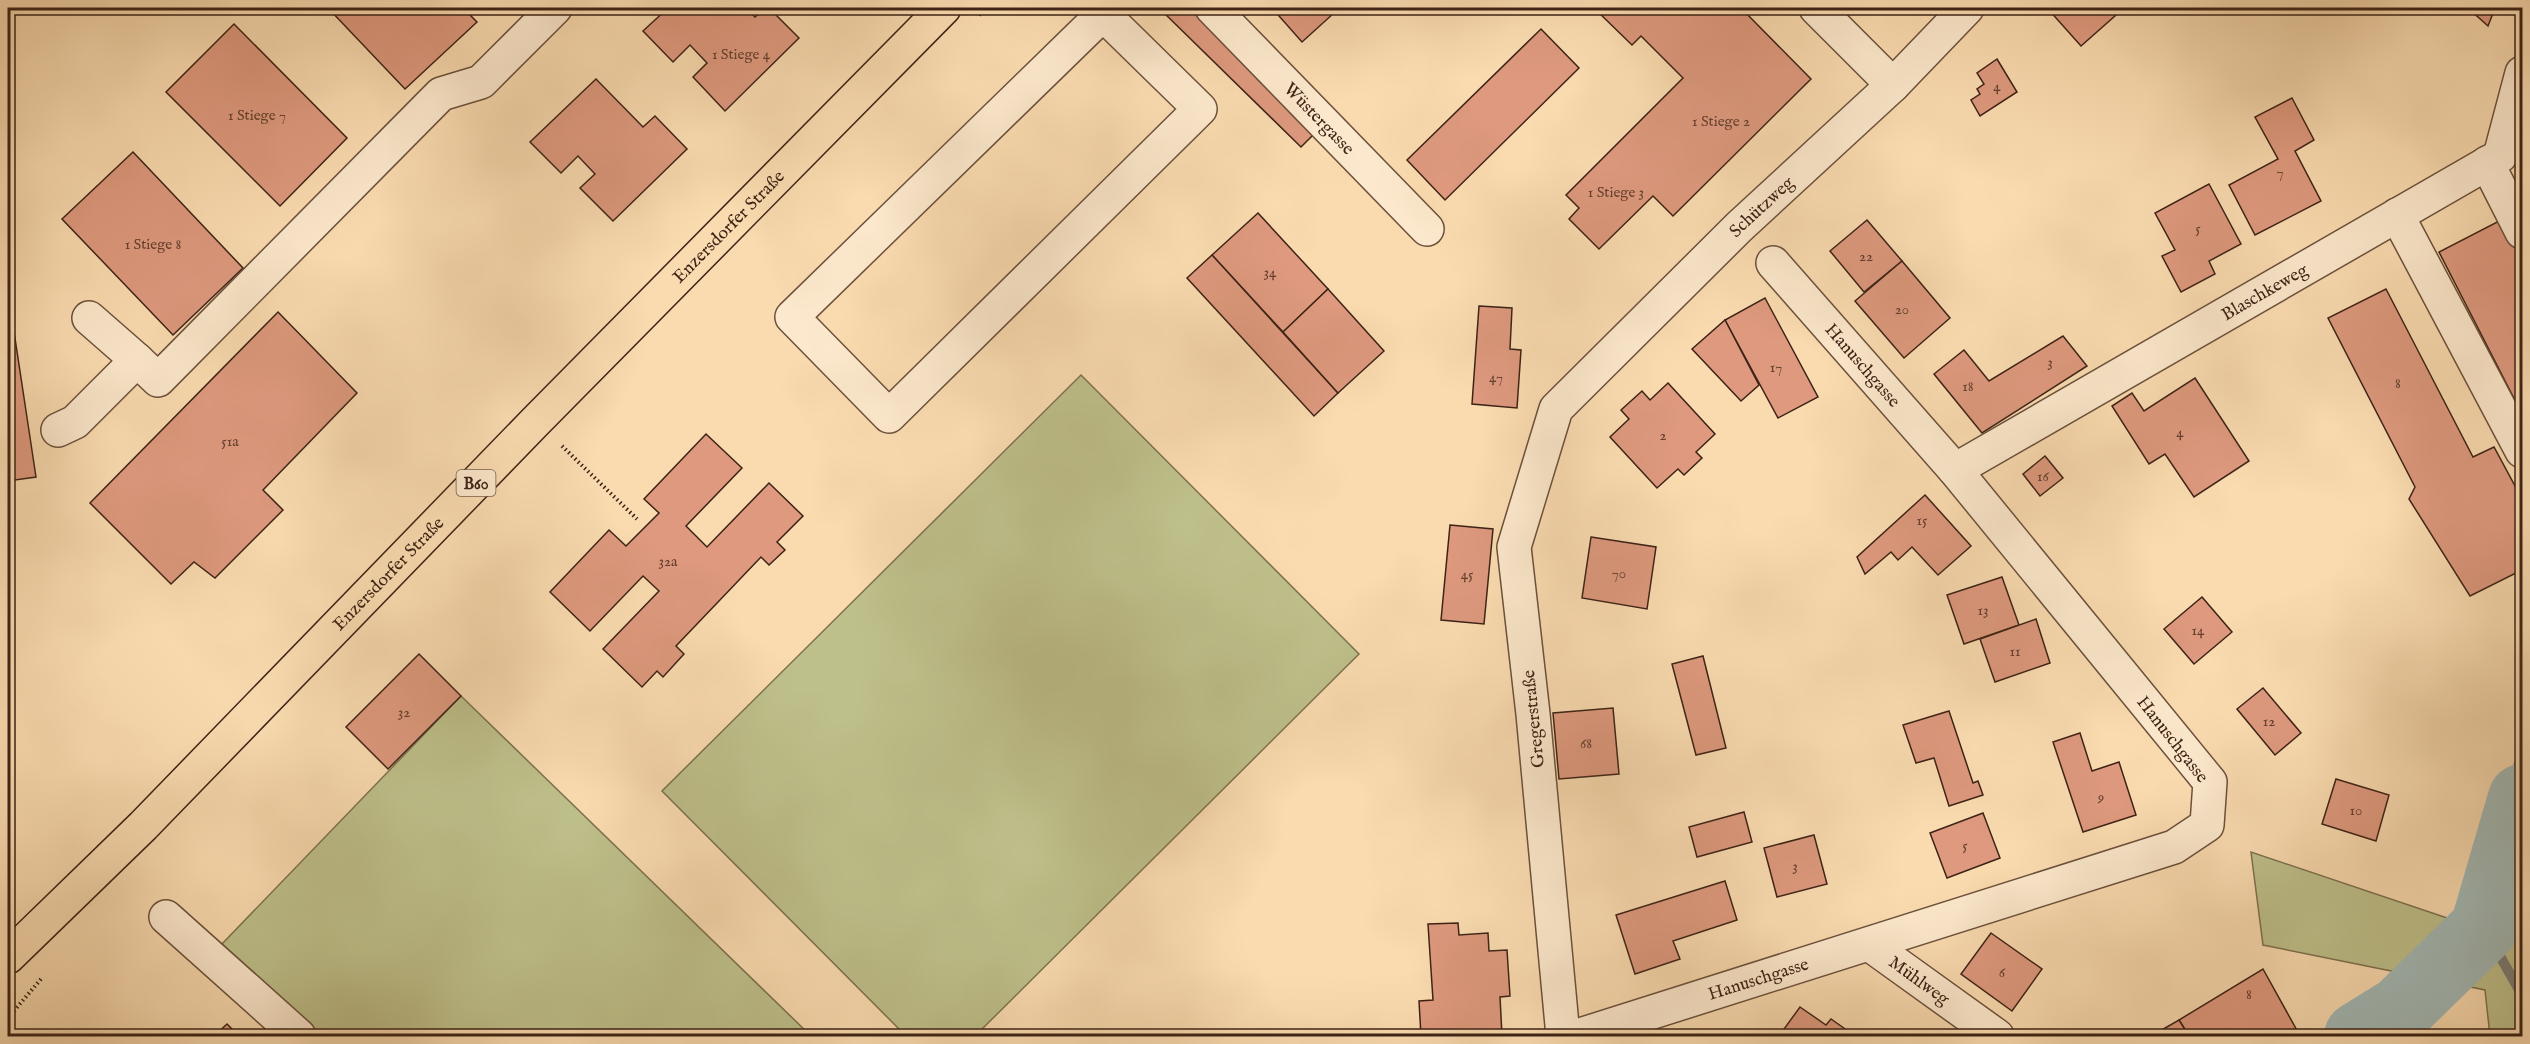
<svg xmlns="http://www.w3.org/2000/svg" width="2530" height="1044" viewBox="0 0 2530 1044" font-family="'IM FELL English',serif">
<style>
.green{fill:#bec08b;stroke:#7e7250;stroke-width:1.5}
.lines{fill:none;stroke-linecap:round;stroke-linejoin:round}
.stream{stroke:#7a7d76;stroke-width:10}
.river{stroke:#a2b9b6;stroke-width:68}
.building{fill:#de997e;stroke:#3d2316;stroke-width:1.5}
.minor-casing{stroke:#6c513c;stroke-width:36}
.major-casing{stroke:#3d2316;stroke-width:36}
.path{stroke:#3d2316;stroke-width:4;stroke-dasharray:1.5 3;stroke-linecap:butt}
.minor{stroke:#fce8cc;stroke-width:33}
.major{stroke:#fadbb0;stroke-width:33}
.labels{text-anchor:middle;stroke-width:6;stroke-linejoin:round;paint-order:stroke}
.number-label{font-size:15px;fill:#654030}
.shield{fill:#fce8cc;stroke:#765e4d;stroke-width:1.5}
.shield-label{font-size:16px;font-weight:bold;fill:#3d2316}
.street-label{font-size:18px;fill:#3d2316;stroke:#fce8cc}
</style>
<rect width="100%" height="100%" fill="#fadbb0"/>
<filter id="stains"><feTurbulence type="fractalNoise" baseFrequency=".00333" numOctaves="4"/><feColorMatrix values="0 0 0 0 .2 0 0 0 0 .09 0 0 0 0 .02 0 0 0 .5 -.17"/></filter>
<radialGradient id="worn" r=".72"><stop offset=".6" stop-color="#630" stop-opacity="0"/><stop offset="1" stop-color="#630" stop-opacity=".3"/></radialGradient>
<g class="green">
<path d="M1081 375 1359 654 975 1036H906L662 791Z"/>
<path d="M461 696 811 1036H313L221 945Z"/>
<path d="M2522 740V1036H2490L2485 990 2263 945 2251 852 2465 924Z"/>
</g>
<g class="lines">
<path class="stream" d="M2484 928 2522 995"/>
<path class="river" d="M2358 1036 2400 1010 2484 928 2522 798"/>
</g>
<g class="building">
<path d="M328 8H463L477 22 405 89Z"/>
<path d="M668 8H746L755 17 765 8H769L799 38 725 111 693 77 707 63 690 45 673 62 643 31Z"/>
<path d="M1159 8H1199L1320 128 1301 147Z"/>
<path d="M1272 8H1330L1334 13 1302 42Z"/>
<path d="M1594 8H1741L1811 79 1673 216 1653 196 1599 249 1569 219 1579 208 1566 195 1683 78 1641 36 1632 45Z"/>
<path d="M2050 8H2124L2081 46 2048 9Z"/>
<path d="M2468 8H2495L2488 26Z"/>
<path d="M234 24 347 138 280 206 166 92Z"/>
<path d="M1541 29 1579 68 1445 200 1407 160Z"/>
<path d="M1997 59 2017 92 1980 116 1971 100 1980 94 1977 89 1984 84 1977 73Z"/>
<path d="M596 79 643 127 655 116 687 149 613 221 580 188 595 174 578 156 561 173 530 142Z"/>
<path d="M2292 98 2314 140 2295 151 2321 201 2255 235 2229 185 2278 159 2255 117Z"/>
<path d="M133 152 243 268 173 335 62 219Z"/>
<path d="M2209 184 2241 244 2209 261 2215 274 2181 292 2162 256 2175 250 2155 213Z"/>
<path d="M1258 213 1328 289 1283 332 1212 255Z"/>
<path d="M2505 218 2522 252V414L2439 252Z"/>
<path d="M1867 220 1902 261 1864 292 1830 251Z"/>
<path d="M1212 255 1338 393 1314 416 1187 278Z"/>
<path d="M1902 261 1950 318 1904 358 1855 301Z"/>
<path d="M1328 289 1384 351 1338 393 1283 332Z"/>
<path d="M2386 289 2473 457 2494 447 2522 499V570L2470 596 2409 499 2415 487 2328 318Z"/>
<path d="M8 292 36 477 8 481Z"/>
<path d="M1765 298 1818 397 1778 418 1725 320Z"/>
<path d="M1479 306 1512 308 1510 349 1521 350 1517 408 1472 404Z"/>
<path d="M278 312 357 393 263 490 283 510 215 578 194 562 171 584 90 503Z"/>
<path d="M1725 320 1759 385 1741 401 1692 349Z"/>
<path d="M2063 336 2087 366 1982 433 1934 374 1964 350 1989 381Z"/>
<path d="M2195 378 2249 461 2194 497 2165 454 2149 464 2112 406 2132 393 2144 411Z"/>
<path d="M1668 383 1715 434 1696 452 1702 458 1684 475 1678 469 1657 488 1610 437 1629 419 1621 410 1642 391 1650 400Z"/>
<path d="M706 434 742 468 686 526 707 547 769 483 803 516 777 542 785 550 769 565 761 557 676 646 684 654 663 677 657 671 642 687 603 649 659 591 643 576 590 631 550 592 609 530 626 546 659 513 644 499Z"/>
<path d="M2045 456 2063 478 2040 496 2023 474Z"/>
<path d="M1925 495 1971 546 1938 575 1912 547 1898 560 1891 552 1865 574 1857 557Z"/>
<path d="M8 502 13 537 8 538Z"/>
<path d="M1450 525 1493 529 1484 624 1441 620Z"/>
<path d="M1591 537 1656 547 1647 609 1582 598Z"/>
<path d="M2002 577 2019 625 1964 644 1947 595Z"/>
<path d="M2202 597 2232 632 2194 664 2164 629Z"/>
<path d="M2036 619 2050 663 1995 682 1980 639Z"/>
<path d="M419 654 461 696 388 769 346 727Z"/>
<path d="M1703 656 1726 748 1696 755 1672 664Z"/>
<path d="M2263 688 2301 733 2275 755 2237 709Z"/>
<path d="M1613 708 1619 774 1559 779 1553 713Z"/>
<path d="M1949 711 1973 783 1978 781 1983 795 1949 806 1934 758 1916 763 1903 725Z"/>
<path d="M2080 733 2092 771 2119 762 2136 815 2083 832 2053 742Z"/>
<path d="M2336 779 2389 795 2376 841 2322 824Z"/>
<path d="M1744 812 1752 842 1697 857 1689 827Z"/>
<path d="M1983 813 2000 858 1947 878 1930 833Z"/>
<path d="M1814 835 1827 884 1777 897 1764 848Z"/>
<path d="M1725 881 1737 920 1673 941 1680 959 1635 974 1616 915Z"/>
<path d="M1458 923 1459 935 1488 933 1489 951 1507 950 1510 996 1500 997 1502 1036H1421L1419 1001 1433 1000 1428 924Z"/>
<path d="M1991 933 2042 969 2012 1011 1961 974Z"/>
<path d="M2263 969 2299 1034 2294 1036H2189L2179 1020Z"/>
<path d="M1800 1007 1826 1025 1831 1019 1855 1036H1779Z"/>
<path d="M2179 1020 2189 1036H2151Z"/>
<path d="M227 1024 239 1036H214Z"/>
</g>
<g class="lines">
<g class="minor-casing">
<g id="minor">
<path d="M1097 8 1103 14 1200 109 889 416 792 317 1103 14"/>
<path id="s1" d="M1212 8 1427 229"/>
<path d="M1816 8 1893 85"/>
<path d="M2487 163 2522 232"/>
<path d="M2397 215 2522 451"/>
<path d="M89 318 137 360"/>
<path d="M58 430 75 422 137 360 158 380 441 94 481 82 555 8"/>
<path id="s2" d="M1955 470 2500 156 2522 73"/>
<path d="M166 917 299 1036"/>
<path id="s3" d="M1869 944 1997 1036"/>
<path id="s4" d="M1563 1036 1533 714 1514 547 1556 409 1739 227 1893 85 1967 8"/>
<path id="s5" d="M1577 1036 2174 847 2207 825 2210 782 1955 470 1773 263"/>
</g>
</g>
<g class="major-casing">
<g id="major">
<path id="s6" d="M8 957 143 826 536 421 944 8"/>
</g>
</g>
<g class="path">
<path d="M979 15 987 8"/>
<path d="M562 446 637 519"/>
<path d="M8 1018 41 979"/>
</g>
<use href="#minor" class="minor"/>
<use href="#major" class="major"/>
</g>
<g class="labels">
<g class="number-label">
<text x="741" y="59">1 Stiege 4</text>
<text x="1997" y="91">4</text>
<text x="257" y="120">1 Stiege 7</text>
<text x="1721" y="126">1 Stiege 2</text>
<text x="2280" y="177">7</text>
<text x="1616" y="197">1 Stiege 3</text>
<text x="2198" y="233">5</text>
<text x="153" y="249">1 Stiege 8</text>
<text x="1866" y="261">22</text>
<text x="1270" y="277">34</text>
<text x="1902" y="314">20</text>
<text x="2050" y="367">3</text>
<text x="1776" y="372">17</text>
<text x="1496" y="382">47</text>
<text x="2398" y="388">8</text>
<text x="1968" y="391">18</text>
<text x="2180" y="437">4</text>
<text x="1663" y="440">2</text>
<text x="230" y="446">51a</text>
<text x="2043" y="481">16</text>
<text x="1922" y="525">15</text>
<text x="668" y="566">32a</text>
<text x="1619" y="578">70</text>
<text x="1467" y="579">45</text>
<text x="1983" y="615">13</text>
<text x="2198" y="635">14</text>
<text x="2015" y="656">11</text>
<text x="404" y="717">32</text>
<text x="2269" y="726">12</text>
<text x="1586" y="748">68</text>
<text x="2101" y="802">9</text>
<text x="2356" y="815">10</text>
<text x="1965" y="850">5</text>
<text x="1795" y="871">3</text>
<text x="2002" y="977">6</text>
<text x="2249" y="999">8</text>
</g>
<rect class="shield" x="456.5" y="470" width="39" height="26" rx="4.5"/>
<g class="shield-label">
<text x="476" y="489">B60</text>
</g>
<g class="street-label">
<text dy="6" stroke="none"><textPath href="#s1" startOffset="154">Wüstergasse</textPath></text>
<text dy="6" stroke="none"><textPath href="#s4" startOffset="924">Schützweg</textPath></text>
<text dy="6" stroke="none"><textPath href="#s6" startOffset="1026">Enzersdorfer Straße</textPath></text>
<text dy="6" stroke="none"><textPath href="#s2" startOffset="357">Blaschkeweg</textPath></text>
<text transform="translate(1863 365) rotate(49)" y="6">Hanuschgasse</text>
<text dy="6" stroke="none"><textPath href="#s6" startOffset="540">Enzersdorfer Straße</textPath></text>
<text transform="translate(1533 719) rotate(-96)" y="6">Gregerstraße</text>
<text transform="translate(2173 739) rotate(52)" y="6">Hanuschgasse</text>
<text dy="6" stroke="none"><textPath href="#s5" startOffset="190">Hanuschgasse</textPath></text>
<text dy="6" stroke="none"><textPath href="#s3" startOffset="62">Mühlweg</textPath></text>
</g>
</g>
<rect width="2530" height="1044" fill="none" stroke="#fadbb0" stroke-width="30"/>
<rect x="9" y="9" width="2512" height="1026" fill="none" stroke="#3d2316" stroke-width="3"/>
<rect x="15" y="15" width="2500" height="1014" fill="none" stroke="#3d2316" stroke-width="1.5"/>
<rect width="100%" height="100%" filter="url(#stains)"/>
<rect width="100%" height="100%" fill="url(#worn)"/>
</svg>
